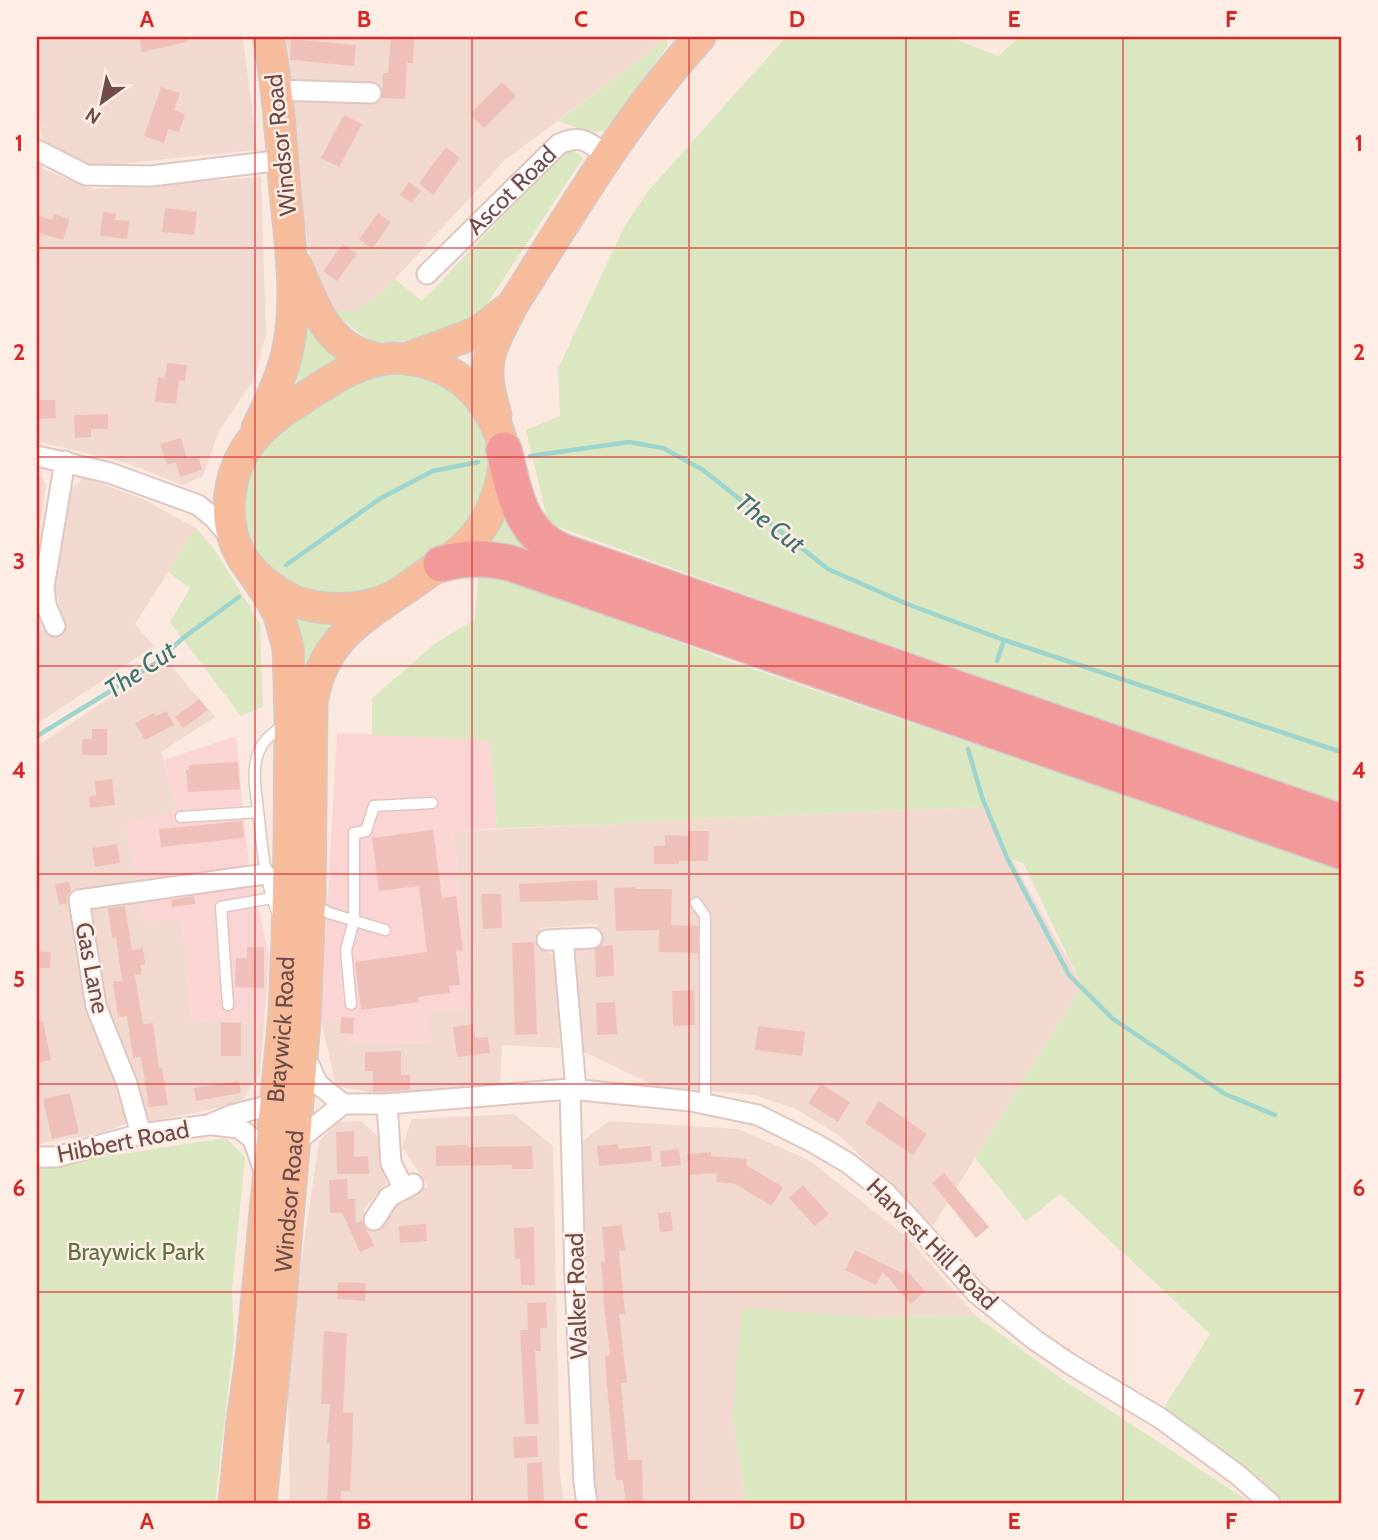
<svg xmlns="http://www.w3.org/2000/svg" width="1378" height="1540" viewBox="0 0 1378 1540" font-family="Cabin,sans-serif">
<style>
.residential{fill:#f2d9cf}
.commercial{fill:#fbd5d4}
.green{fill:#dae7c0}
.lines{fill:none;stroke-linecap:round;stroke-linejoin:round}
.stream{stroke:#9dd4cd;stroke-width:4.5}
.building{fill:#efc0b9}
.service-casing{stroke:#e0c6c0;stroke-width:13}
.minor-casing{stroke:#e0c6c0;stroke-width:23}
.primary-casing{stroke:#d4c9c8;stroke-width:33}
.motorway-casing{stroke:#d4c9c8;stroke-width:38}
.service{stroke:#fff;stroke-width:10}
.minor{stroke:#fff;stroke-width:19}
.primary{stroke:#f7bc9b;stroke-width:30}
.motorway{stroke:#f2999a;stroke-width:35}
.grid{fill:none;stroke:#d62828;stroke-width:2;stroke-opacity:0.55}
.labels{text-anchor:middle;stroke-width:5;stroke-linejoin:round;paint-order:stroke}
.street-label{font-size:24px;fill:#704c49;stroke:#feeee6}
.park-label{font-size:24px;fill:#5e7542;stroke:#feeee6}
.water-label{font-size:26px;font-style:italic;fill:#3e7570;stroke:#feeee6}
.neatline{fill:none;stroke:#d62828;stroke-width:2.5}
.grid-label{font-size:23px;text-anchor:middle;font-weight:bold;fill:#d62828}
</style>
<rect width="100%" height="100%" fill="#fbe9e0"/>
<g class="residential">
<path d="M37 37H242L245 53 257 150 89 167 43 142 37 103Z"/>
<path d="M277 37H667L642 58 505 160 382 293 353 313 331 310 315 286 300 197Z"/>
<path d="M37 160 45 170 94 189 261 177 266 334 255 378 219 431 203 476 183 485 127 463 37 441Z"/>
<path d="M37 471 46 484 37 544Z"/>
<path d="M84 477 145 500 196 528 135 624 154 646 37 724V628L48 632 64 625 55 588 70 491Z"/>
<path d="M166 660 215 717 161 752 178 811 136 883 75 894 133 1121 99 1134 37 1144V746Z"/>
<path d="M983 807 1082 986 933 1226 841 1137 796 1109 754 1095 655 1086 580 1050 576 950 598 941 597 924 540 928 541 948 557 958 560 1048 502 1045 500 1083 408 1099 336 1086 321 1020 346 1021V1041L430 1043 426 1012 473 1007 453 831 606 825 650 821Z"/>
<path d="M138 895 182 916 191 1020 264 1023 260 1072 241 1103 145 1123 107 1011 87 904Z"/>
<path d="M514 1114 553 1146 560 1475 564 1503H290L287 1357 319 1142 337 1122 361 1121 378 1136 386 1183 363 1210 380 1225 396 1202 428 1186 402 1147 412 1119Z"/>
<path d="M609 1121 738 1129 809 1160 908 1238 976 1316 866 1317 732 1415 746 1503H596L591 1461 580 1143Z"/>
</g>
<g class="commercial">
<path d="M337 733 491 739 497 828 453 831 473 1007 426 1012 431 1043 346 1041V1022L321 1020Z"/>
<path d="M236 736 249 867 136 883 125 824 177 811 164 760Z"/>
<path d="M252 879 269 955 264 1023 191 1020 182 917 144 923 138 895Z"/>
</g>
<g class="green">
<path d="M667 37H668L667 47 605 131 588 132 558 121 642 58Z"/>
<path d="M786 37H950L998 56 1019 37H1341V803L824 623 548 523 526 430 560 416 558 369 624 227 649 190Z"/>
<path d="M569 147 583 158 487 304 458 328 406 341 373 344 331 310 353 312 382 293 395 279 422 301Z"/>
<path d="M307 327 338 358 295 389Z"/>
<path d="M392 369 448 384 482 422 493 460 475 521 393 583 351 601 291 588 255 554 242 521 246 474 274 434 369 373Z"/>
<path d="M508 506 536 553 483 546Z"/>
<path d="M196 528 214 549 260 623 263 707 241 716 170 622 190 588 168 572Z"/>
<path d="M479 568 726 660 1341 869V1503H1287L1262 1480 1164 1408 1210 1334 1060 1194 1026 1221 975 1158 1082 986 1023 863 1007 858 996 829 984 807 650 821 606 825 497 828 490 740 372 735V698L436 643 475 619Z"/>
<path d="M287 612 338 622 314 651 298 710Z"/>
<path d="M226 1138 245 1157 232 1291 234 1339 215 1503H37V1167Z"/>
<path d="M742 1308 866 1317 976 1316 1059 1377 1242 1497 1249 1503H746L732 1415Z"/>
</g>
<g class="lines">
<g class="stream">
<path d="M530 456 629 442 663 448 703 470 828 569 907 604 1004 640 1341 752"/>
<path d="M286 565 381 498 433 471 478 462"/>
<path d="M997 661 1004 640"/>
<path d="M37 736 156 663 183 638 239 597"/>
<path d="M968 749 982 797 1007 858 1069 975 1113 1019 1225 1094 1275 1115"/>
</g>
</g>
<g class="building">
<path d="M139 37H186L187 42 142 52Z"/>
<path d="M391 37 414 38 413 63H407L405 99 382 98 383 73H388Z"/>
<path d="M291 39 356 45 354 66 290 60Z"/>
<path d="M502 82 516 96 484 128 470 114Z"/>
<path d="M161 87 180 93 174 110 185 114 179 132 168 129 164 143 144 136Z"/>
<path d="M344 115 362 124 339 167 321 158Z"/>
<path d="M446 147 460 158 433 195 419 183Z"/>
<path d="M409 182 421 191 412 203 400 195Z"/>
<path d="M165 208 197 212 194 235 162 232Z"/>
<path d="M103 212 116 214 115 220 129 221 127 239 100 236Z"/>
<path d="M378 213 391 222 372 249 359 239Z"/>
<path d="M54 214 70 219 63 240 37 232 39 216 52 220Z"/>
<path d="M343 244 357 254 337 281 323 271Z"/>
<path d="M167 363 187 365 185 381 179 380 176 404 155 402 158 377 165 378Z"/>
<path d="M37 400H55L56 418 37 419Z"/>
<path d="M108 414V429H91V437L75 438 74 415Z"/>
<path d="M181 438 187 459 198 456 202 470 180 477 176 462 167 465 160 444Z"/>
<path d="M199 699 208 710 183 728 175 717Z"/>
<path d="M166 711 174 725 145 740 135 723 154 713 156 716Z"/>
<path d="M92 729H107V755H82V739H92Z"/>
<path d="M238 762 240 789 188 792 186 770H189V765Z"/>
<path d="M112 779 115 805 90 808 89 796 96 795 95 781Z"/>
<path d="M242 821 244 838 161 847 159 829Z"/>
<path d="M433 830 442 898 456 896 463 950 456 951 460 985 449 986 450 993 418 997 419 1002 361 1010 355 962 427 952 419 886 379 891 372 838Z"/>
<path d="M688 831H709L708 861H679V864H654V846H665V835L688 836Z"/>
<path d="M117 844 120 863 95 867 92 848Z"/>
<path d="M597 880 598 900 520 902 519 884Z"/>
<path d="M69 882 71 891 67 896V903L59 905 55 884Z"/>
<path d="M635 887 636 889H672L671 925 698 926V953L659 952V930L616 931 614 888Z"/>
<path d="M481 894H501L502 928 483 929Z"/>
<path d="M194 896 195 904 172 907 171 900Z"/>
<path d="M125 906 132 950 143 948 145 964 140 965 142 974 135 975 143 1024 153 1023 159 1068H162L168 1105 149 1107 141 1057 133 1058 127 1016 118 1017 113 982 122 981 116 937 112 938 108 908Z"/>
<path d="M534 942 537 1034 515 1035 512 943Z"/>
<path d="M613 945 614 976 596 977 595 949 601 946Z"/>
<path d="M247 947H264V988L235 987 236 958H247Z"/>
<path d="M37 951 51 952 50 968H37Z"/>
<path d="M694 990 695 1025 673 1026 672 991Z"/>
<path d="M615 1002 617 1034 597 1035 596 1003Z"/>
<path d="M341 1017 354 1018 353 1034 340 1033Z"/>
<path d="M43 1021 51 1060 37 1063V1022Z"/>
<path d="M221 1022 241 1023V1056H221Z"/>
<path d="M473 1024 475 1038 488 1037 490 1053 457 1057 453 1027Z"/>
<path d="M758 1026 805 1032 802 1056 755 1050Z"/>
<path d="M401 1051V1075H410V1090L373 1092V1071H365V1052Z"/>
<path d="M239 1081 241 1093 196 1101 194 1088Z"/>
<path d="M821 1084 850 1102 838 1122 808 1103Z"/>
<path d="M70 1093 79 1133 52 1139 43 1099Z"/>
<path d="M879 1101 927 1134 913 1155 865 1123Z"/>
<path d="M354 1131V1157L368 1156 369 1174H337L336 1132Z"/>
<path d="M618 1144V1149L651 1146 652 1161 599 1166 597 1146Z"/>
<path d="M468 1145V1147L532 1146 533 1169H512V1165L436 1166V1146Z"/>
<path d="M679 1149 681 1165 661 1167 660 1151Z"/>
<path d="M711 1152V1156L747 1159 746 1165 783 1187 772 1206 735 1184 716 1182 717 1173 689 1175 687 1154Z"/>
<path d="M944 1173 989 1227 976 1238 932 1183Z"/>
<path d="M347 1179 348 1199H355L356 1223 362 1221 374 1246 360 1252 342 1213H330L329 1180Z"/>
<path d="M803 1185 829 1214 815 1226 789 1198Z"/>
<path d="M671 1212 673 1231 660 1232 658 1213Z"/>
<path d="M426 1224 427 1241 400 1243 399 1226Z"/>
<path d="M622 1225 625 1250 619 1251 625 1314H619L627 1383H621L628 1460H642L643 1503H626L623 1480H616L607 1386 605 1356 610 1355 603 1297H604L601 1262H605L602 1227Z"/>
<path d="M534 1227 535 1285H521L520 1259H515L514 1228Z"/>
<path d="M855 1250 902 1273 906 1270 925 1291 911 1304 883 1272 876 1285 845 1270Z"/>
<path d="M338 1282 366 1283 365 1301 337 1299Z"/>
<path d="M546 1302 547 1328H540L541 1351H535L539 1424H525L520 1330H528L527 1303Z"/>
<path d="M324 1331 347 1333 343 1413H353L352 1456 350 1491H341L340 1503H327L330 1443H327L330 1404H321Z"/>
<path d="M537 1436 538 1457 514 1458 513 1437Z"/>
<path d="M542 1462 544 1503H528L527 1463Z"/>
</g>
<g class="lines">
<g class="service-casing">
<g id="service">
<path d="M181 817 258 812"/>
<path d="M696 903 705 916V1104"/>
<path d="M313 904 329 913 385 930"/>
<path d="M277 912C264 878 262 845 258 810 256 791 251 770 259 751 264 738 275 733 284 724"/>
<path d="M351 1004 346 950 354 920V833L366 831 374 806 432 803"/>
<path d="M228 1005 221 907 272 898"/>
</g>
</g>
<g class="minor-casing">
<g id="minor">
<path d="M276 90 371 93"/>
<path d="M37 150 86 175 151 176 283 160"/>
<path id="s1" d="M427 274 559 144C582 134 588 142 607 155"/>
<path d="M37 456 110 473 198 505 214 518 231 538"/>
<path d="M55 626 46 605 44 587 65 461"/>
<path d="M563 939 576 1089"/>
<path d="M547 940 592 938"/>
<path d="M304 1054 318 1084 343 1104"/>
<path d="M570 1089 575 1278 584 1483 587 1503"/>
<path d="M387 1104 391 1163 404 1189"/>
<path d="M213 1125 239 1128 253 1139 264 1171"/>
<path d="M141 1134 127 1084 96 1006 79 900 265 874"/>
<path d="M293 1144 343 1104H387L570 1089 691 1101 758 1115 816 1144 848 1163 885 1192 915 1224 976 1293 1035 1340 1070 1364 1160 1418 1238 1475 1270 1503"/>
<path d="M37 1157H56L141 1134 208 1125 232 1115 275 1104"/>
<path d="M374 1220 389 1197 413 1184"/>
</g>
</g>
<g class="primary-casing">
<g id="primary">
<path d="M297 266C315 308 329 351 379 359"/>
<path d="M393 358C428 359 459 371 481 400 491 413 500 430 503 447 508 473 494 511 478 532 466 549 447 561 429 572 418 580 406 589 394 596 363 613 311 613 281 594 270 587 258 578 249 567 219 531 225 473 253 439 270 418 293 405 316 390 340 374 363 361 393 358Z"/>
<path d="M408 358 473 334 486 326 510 307"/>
<path d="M496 415C492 400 487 385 488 370 488 348 503 325 512 306 571 213 626 118 700 37"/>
<path d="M257 428C269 404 281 379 287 353 299 300 290 245 285 192 281 140 278 88 268 37"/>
<path id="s2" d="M234 1503 242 1421 251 1358 284 1014 287 938 289 846 290 716 288 648 279 615 268 595 248 566"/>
<path id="s3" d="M261 1503 278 1332 305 1022 310 902 312 703C321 649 349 626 393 597"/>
</g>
</g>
<g class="motorway-casing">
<g id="motorway">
<path d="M504 450C514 491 519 532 561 551L1341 822"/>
<path d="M441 564C466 557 488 557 513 564L1341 851"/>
</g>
</g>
<use href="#service" class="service"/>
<use href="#minor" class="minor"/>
<use href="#primary" class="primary"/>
<use href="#motorway" class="motorway"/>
</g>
<path class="grid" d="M255 37V1503M472 37V1503M689 37V1503M906 37V1503M1123 37V1503M37 248H1341M37 457H1341M37 666H1341M37 874H1341M37 1084H1341M37 1292H1341"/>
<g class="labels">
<g class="street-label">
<text transform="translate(281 145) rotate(-96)" y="8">Windsor Road</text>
<text dy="8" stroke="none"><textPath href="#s1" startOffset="119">Ascot Road</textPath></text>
<text transform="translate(92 968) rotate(79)" y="8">Gas Lane</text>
<text dy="8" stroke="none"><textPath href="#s2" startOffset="476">Braywick Road</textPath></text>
<text transform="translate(123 1142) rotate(-11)" y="8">Hibbert Road</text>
<text dy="8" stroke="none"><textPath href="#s3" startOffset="303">Windsor Road</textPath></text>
<text transform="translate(932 1244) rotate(45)" y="8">Harvest Hill Road</text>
<text transform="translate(577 1296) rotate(-92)" y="8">Walker Road</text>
</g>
<g class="park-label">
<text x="136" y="1260">Braywick Park</text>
</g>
<g class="water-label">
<text transform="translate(770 523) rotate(38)" y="9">The Cut</text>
<text transform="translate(140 670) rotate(-34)" y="9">The Cut</text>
</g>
</g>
<rect width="1378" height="1540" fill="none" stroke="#feeee6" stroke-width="77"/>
<g transform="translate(102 102) rotate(213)" stroke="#feeee6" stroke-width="5" paint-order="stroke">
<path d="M0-5L12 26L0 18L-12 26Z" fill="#704c49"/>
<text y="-10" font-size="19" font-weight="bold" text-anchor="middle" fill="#704c49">N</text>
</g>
<rect x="38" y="38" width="1302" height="1464" class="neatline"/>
<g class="grid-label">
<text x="147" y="27">A</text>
<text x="364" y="27">B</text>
<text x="581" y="27">C</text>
<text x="797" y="27">D</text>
<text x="1014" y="27">E</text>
<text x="1231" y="27">F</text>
<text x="19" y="151">1</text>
<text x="1359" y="151">1</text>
<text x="19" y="360">2</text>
<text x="1359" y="360">2</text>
<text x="19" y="569">3</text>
<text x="1359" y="569">3</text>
<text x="19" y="778">4</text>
<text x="1359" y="778">4</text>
<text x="19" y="987">5</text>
<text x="1359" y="987">5</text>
<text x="19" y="1196">6</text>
<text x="1359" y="1196">6</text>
<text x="19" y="1405">7</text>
<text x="1359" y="1405">7</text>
<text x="147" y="1529">A</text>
<text x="364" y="1529">B</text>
<text x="581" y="1529">C</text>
<text x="797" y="1529">D</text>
<text x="1014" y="1529">E</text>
<text x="1231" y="1529">F</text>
</g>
</svg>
